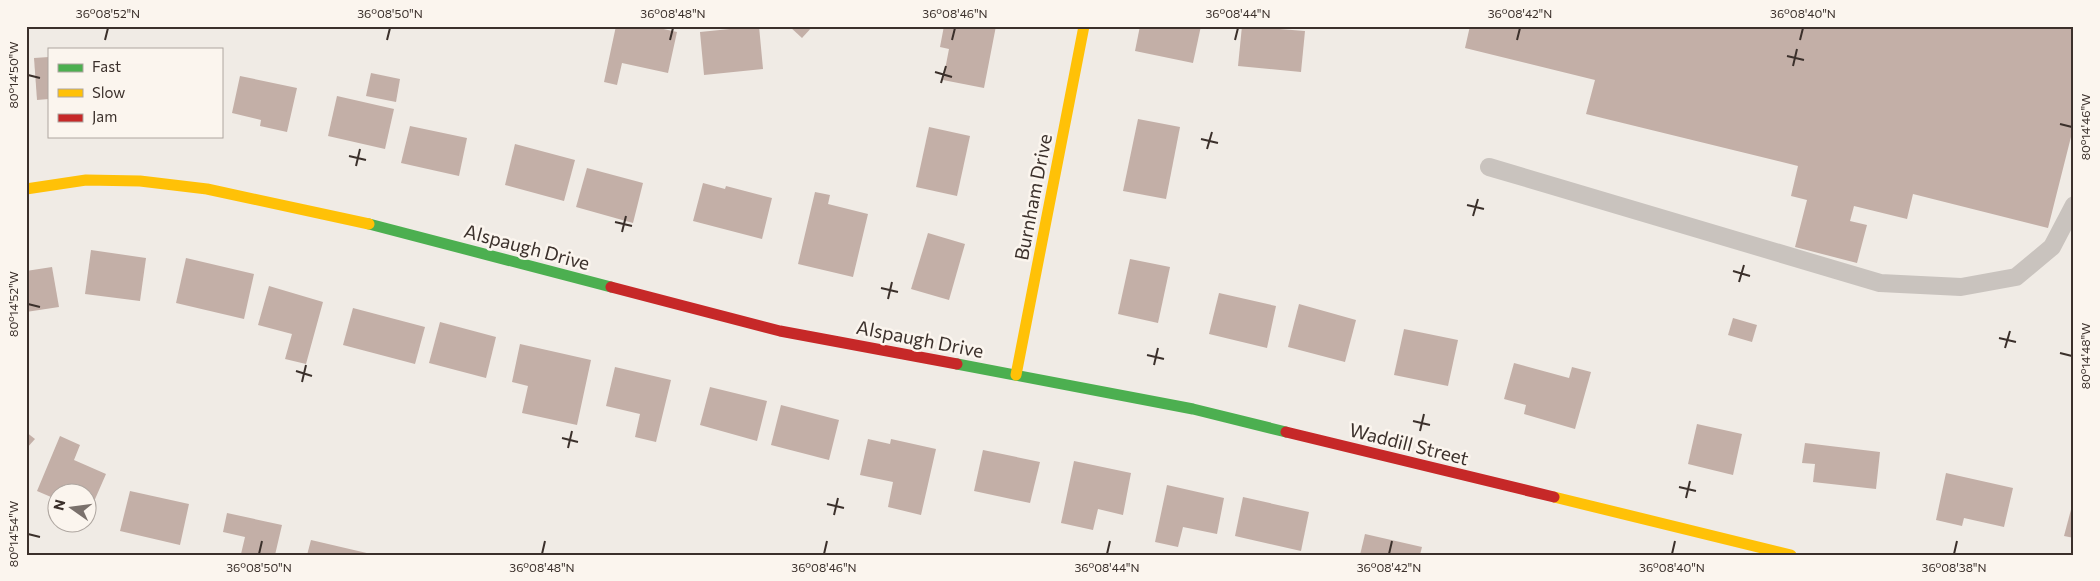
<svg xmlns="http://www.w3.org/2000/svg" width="2100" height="581" viewBox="0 0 2100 581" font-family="Commissioner,sans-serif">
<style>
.building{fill:#c3afa7}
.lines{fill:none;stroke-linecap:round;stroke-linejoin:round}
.lane{stroke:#c9c3be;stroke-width:18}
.fast{stroke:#4caf50;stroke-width:11}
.slow{stroke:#ffc107;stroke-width:11}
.jam{stroke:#c62828;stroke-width:11}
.ticks{fill:none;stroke:#3b302b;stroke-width:2}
.labels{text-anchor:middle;stroke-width:5;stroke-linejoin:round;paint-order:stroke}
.street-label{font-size:19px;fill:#3b302b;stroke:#fbf5ee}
.neatline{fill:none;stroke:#3b302b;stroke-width:2}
.ticks-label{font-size:12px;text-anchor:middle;fill:#3b302b}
</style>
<rect width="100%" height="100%" fill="#f0ebe5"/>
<g class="building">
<path d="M616 26H650L677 32 668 73 622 63 617 85 604 82Z"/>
<path d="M759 26 763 69 704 75 700 32Z"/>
<path d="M789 26H813L802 38Z"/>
<path d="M944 26H996L984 88 943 80 949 49 940 47Z"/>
<path d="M1140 26H1201L1193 63 1135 51Z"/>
<path d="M1242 26 1305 31 1301 72 1238 66Z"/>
<path d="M1470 26H2074V125L2048 228 1913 194 1907 219 1854 206 1850 221 1867 225 1857 263 1795 247 1807 200 1791 196 1798 166 1586 114 1595 80 1465 48Z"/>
<path d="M49 57V99L37 100 34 58Z"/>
<path d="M371 73 400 79 396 102 366 96Z"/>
<path d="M240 76 297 88 287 132 260 126 261 120 232 113Z"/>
<path d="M337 96 394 109 385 149 328 136Z"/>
<path d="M1138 119 1180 127 1166 199 1123 191Z"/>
<path d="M410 126 467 138 459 176 401 163Z"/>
<path d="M929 127 970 136 957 196 916 187Z"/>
<path d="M515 144 575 160 564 201 505 185Z"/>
<path d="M587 168 643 183 633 223 576 207Z"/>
<path d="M703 183 725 189 726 186 772 198 762 239 693 221Z"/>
<path d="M815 192 830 195 828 204 868 214 853 277 798 264Z"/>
<path d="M928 233 965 244 949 300 911 289Z"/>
<path d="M91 250 146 258 140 301 85 294Z"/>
<path d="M186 258 254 274 244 319 176 303Z"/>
<path d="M1130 259 1170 267 1158 323 1118 314Z"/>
<path d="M52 267 59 307 26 312V271Z"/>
<path d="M269 286 323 302 306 364 285 359 292 334 258 325Z"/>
<path d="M1219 293 1276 306 1267 348 1209 334Z"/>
<path d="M1299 304 1356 320 1345 362 1288 347Z"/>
<path d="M353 308 425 327 415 364 343 345Z"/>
<path d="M1733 318 1757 325 1752 342 1728 335Z"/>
<path d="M440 322 496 337 486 378 429 363Z"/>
<path d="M1404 329 1458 340 1448 386 1394 375Z"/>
<path d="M520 344 591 360 577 425 522 413 528 386 512 382Z"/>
<path d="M1514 363 1569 378 1572 367 1591 372 1575 429 1524 414 1526 405 1504 399Z"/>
<path d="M615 367 671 380 656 442 635 437 640 414 606 406Z"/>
<path d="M710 387 767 401 757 441 700 425Z"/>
<path d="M781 405 839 420 829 460 771 445Z"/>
<path d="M1697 424 1742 434 1733 475 1688 464Z"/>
<path d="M26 432 35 439 26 449Z"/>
<path d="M60 436 80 445 74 460 106 474 89 513H88V494H58V500L37 491Z"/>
<path d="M868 439 890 444 891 439 936 449 921 515 888 507 893 482 860 475Z"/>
<path d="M1805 443 1880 452 1876 489 1813 482 1815 464 1802 463Z"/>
<path d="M983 450 1040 462 1030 503 974 491Z"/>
<path d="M1074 461 1131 473 1123 515 1098 509 1093 530 1061 523Z"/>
<path d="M1946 473 2013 488 2004 527 1964 518 1962 526 1936 520Z"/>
<path d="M1167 485 1224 498 1217 534 1183 527 1178 547 1155 542Z"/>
<path d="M130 491 189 504 180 545 120 531Z"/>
<path d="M1243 497 1309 512 1301 551 1235 536Z"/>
<path d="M2073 502H2074V538L2064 536Z"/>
<path d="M227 513 282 525 275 555 241 554 245 537 223 532Z"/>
<path d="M1365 534 1422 547 1420 555H1360Z"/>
<path d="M311 540 371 554V555H307Z"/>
</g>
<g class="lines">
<path class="lane" d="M1489 167 1880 283 1961 287 2016 277 2052 247 2074 205"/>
<g class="fast">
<path d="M369 224 611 287"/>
<path d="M957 364 1193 409 1286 432"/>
</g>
<g class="slow">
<path d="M26 189 86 180 140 181 207 189 369 224"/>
<path d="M1016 375 1084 26"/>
<path d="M1554 497 1791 555"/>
</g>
<g class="jam">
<path d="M611 287 780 331 957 364"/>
<path d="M1286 432 1554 497"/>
</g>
</g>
<path class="ticks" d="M105 40 108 28M387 40 390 28M670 40 673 28M952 40 955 28M1235 40 1238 28M1517 40 1520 28M1800 40 1803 28M1787 56 1804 60M1793 66 1797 49M935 72 952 77M28 75 40 78M941 83 946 66M2060 124 2072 127M1201 139 1218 143M1207 149 1212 132M349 156 366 160M356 166 360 149M1467 205 1484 209M1473 216 1478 199M615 222 632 226M622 232 626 216M1733 271 1750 276M1739 282 1744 265M881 288 898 292M888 299 892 282M28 304 40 307M1999 338 2016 342M2005 348 2010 331M2060 353 2072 356M1147 355 1164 359M1154 365 1158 348M296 371 312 376M302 382 306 365M1413 421 1430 425M1420 431 1424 414M562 438 578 442M568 448 572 431M1679 487 1696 491M1686 498 1690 481M827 504 844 508M834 515 838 498M28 534 40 537M259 554 262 541M542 554 545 541M824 554 827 541M1107 554 1110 541M1389 554 1392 541M1672 554 1675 541M1954 554 1957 541"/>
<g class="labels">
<g class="street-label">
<text transform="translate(1033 197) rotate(-79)" y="7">Burnham Drive</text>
<text transform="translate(527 247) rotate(15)" y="7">Alspaugh Drive</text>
<text transform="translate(920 339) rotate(11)" y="7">Alspaugh Drive</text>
<text transform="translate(1409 444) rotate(14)" y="7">Waddill Street</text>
</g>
</g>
<rect width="2100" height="581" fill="none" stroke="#fbf5ee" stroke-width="55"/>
<rect x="48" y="48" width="175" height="90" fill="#fbf5ee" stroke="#aea6a0"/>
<rect x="58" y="64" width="25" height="8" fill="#4caf50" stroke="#aea6a0"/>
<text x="92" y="72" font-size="15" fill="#3b302b">Fast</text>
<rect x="58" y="89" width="25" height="8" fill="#ffc107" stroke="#aea6a0"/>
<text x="92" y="98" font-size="15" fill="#3b302b">Slow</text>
<rect x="58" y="114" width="25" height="8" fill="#c62828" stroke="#aea6a0"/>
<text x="92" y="122" font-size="15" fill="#3b302b">Jam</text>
<g transform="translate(72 508) rotate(284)"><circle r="24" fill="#fbf5ee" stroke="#aea6a0"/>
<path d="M0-4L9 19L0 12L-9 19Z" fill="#7a716c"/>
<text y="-8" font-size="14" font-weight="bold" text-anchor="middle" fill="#3b302b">N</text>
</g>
<rect x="28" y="28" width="2044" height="526" class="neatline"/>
<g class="ticks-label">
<text x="108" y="18">36°08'52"N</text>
<text x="390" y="18">36°08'50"N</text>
<text x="673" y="18">36°08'48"N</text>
<text x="955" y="18">36°08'46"N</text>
<text x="1238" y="18">36°08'44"N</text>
<text x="1520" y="18">36°08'42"N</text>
<text x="1803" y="18">36°08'40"N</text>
<text transform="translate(14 75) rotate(-90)" y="4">80°14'50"W</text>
<text transform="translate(2086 127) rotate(-90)" y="4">80°14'46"W</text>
<text transform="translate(14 304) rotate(-90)" y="4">80°14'52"W</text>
<text transform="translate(2086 356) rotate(-90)" y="4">80°14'48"W</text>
<text transform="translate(14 534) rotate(-90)" y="4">80°14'54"W</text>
<text x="259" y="572">36°08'50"N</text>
<text x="542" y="572">36°08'48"N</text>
<text x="824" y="572">36°08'46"N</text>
<text x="1107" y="572">36°08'44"N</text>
<text x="1389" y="572">36°08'42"N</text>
<text x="1672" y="572">36°08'40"N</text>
<text x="1954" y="572">36°08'38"N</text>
</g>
</svg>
